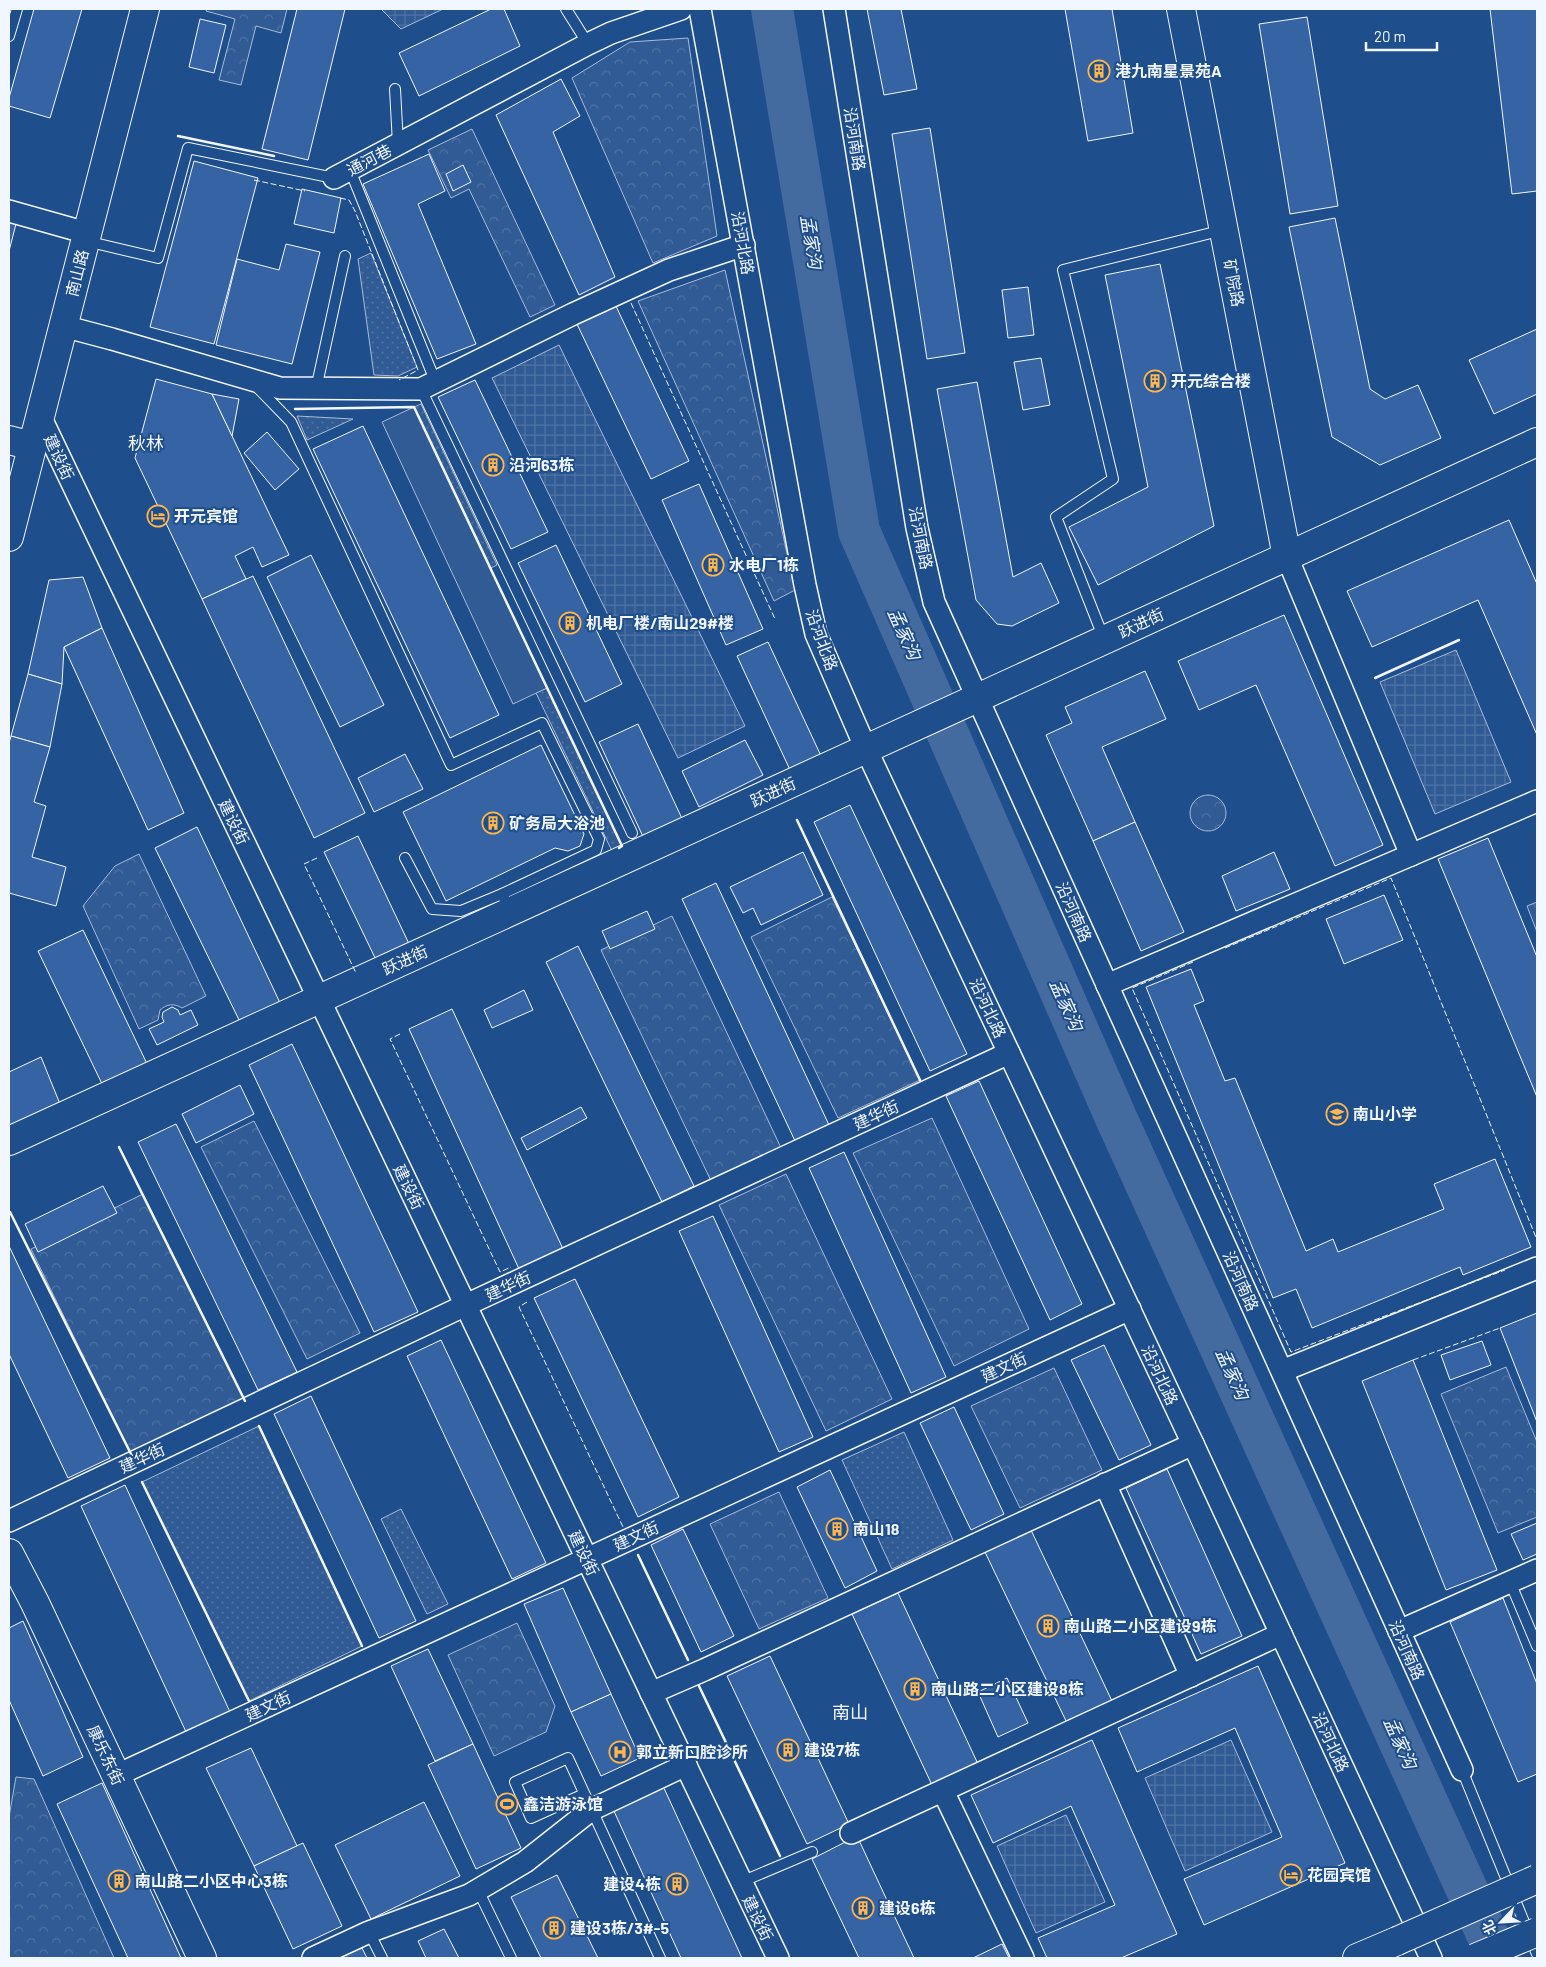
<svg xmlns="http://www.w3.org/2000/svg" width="1546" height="1967" viewBox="0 0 1546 1967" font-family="Barlow,'Noto Sans SC',sans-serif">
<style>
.grass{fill:url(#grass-dots);stroke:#a8bbd7}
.forest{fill:url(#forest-crowns);stroke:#a8bbd7}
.pitch{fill:#305b95;stroke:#a8bbd7}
.plaza{fill:url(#plaza-grid);stroke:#a8bbd7}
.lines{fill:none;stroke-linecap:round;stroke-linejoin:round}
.river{stroke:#446ba0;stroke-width:42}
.building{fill:#3563a3;stroke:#f2f6ff}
.lane-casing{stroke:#f2f6ff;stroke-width:12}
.street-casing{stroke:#f2f6ff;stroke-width:24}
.secondary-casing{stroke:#f2f6ff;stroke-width:30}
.primary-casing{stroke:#f2f6ff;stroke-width:30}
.lane{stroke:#1f4e8c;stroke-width:10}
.street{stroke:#1f4e8c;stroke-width:21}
.secondary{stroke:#1f4e8c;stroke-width:28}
.primary{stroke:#1f4e8c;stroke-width:28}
.primary-bridge-casing{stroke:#f2f6ff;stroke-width:30;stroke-linecap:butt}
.primary-bridge{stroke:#1f4e8c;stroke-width:28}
.fence{stroke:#f2f6ff;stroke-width:1;stroke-dasharray:6 2.5;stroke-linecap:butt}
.wall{stroke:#f2f6ff;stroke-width:2.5}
.labels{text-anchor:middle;stroke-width:4;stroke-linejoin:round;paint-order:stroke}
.poi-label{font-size:16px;font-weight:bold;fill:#f2f6ff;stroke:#1f4e8c;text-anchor:start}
.street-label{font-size:16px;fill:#f2f6ff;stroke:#1f4e8c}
.water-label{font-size:18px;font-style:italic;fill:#f2f6ff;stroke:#1f4e8c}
.neighbourhood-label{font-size:18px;fill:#f2f6ff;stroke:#1f4e8c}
</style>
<defs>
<pattern id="grass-dots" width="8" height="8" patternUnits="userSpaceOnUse" patternTransform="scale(1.25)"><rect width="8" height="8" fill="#305b95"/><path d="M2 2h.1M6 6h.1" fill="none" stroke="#4e73a5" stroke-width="1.8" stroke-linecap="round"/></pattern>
<pattern id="forest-crowns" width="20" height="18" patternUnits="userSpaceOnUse" patternTransform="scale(1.25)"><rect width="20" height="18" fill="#305b95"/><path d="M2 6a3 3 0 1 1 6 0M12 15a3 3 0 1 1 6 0" fill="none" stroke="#4e73a5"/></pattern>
<pattern id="plaza-grid" width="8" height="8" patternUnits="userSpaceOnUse" patternTransform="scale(1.25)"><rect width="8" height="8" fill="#305b95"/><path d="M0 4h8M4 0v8" fill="none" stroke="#4e73a5"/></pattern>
</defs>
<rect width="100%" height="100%" fill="#1f4e8c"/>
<g class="grass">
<path d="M371 253 417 367 398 376 374 375 358 259Z"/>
<path d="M421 404 497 565 491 568 414 407Z"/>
<path d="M297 416 353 419 307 440Z"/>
<path d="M547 688 622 846 612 851 536 693Z"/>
<path d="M259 1426 362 1646 249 1701 142 1482Z"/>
<path d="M904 1432 953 1540 892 1569 842 1460Z"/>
<path d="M401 1509 448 1604 427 1614 381 1519Z"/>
</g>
<g class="forest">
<path d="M207 9H287L281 33 256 26 241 85 219 80 235 19 206 11Z"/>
<path d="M688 38 717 236 653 263 572 78 630 42Z"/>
<path d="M472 129 555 305 530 317 469 189 451 198 428 150Z"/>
<path d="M725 270 795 590 774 601 638 301Z"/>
<circle cx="1208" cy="813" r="18"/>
<path d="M139 854 206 996 182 1008C174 1003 167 1004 160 1010L158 1020 139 1029 83 906 115 866Z"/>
<path d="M832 897 920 1080 838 1118 751 937Z"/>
<path d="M1537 902V932L1527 906Z"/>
<path d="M672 916 782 1150 712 1183 601 950Z"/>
<path d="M932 1118 1029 1329 954 1366 853 1153Z"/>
<path d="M254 1121 360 1333 307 1359 201 1147Z"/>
<path d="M786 1174 892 1399 826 1431 719 1205Z"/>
<path d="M143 1194 245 1401 132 1456 31 1249Z"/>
<path d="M1506 1367 1537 1442V1517L1498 1533 1441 1394Z"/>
<path d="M1054 1368 1102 1470 1020 1508 971 1406Z"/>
<path d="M779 1492 828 1598 759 1629 710 1524Z"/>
<path d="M517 1623 555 1706 546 1732 494 1756 448 1655Z"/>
<path d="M16 1777 34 1779 114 1958H9V1817Z"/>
</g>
<path class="pitch" d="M414 407 547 688 513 704 382 422Z"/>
<g class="plaza">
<path d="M381 9H443L401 29Z"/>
<path d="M559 345 745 726 678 758 492 378Z"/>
<path d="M1456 650 1511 782 1435 814 1380 682Z"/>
<path d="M1231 1740 1272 1832 1185 1871 1145 1778Z"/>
<path d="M1066 1815 1105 1902 1036 1933 997 1846Z"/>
</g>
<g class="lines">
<path class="river" d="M772 9 859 531 1117 1120 1498 1958"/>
</g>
<g class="building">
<path d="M34 9H82L50 118 9 106V98Z"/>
<path d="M297 9H345L308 160 262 149Z"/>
<path d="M491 9H504L520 46 419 96 399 53Z"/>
<path d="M867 9H901L917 89 884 95Z"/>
<path d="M1065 9H1112L1133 133 1088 141Z"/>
<path d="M1490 9H1537V191L1512 194Z"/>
<path d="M1307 17 1338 206 1290 214 1259 24Z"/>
<path d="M200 19 226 25 214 73 189 67Z"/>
<path d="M561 79 580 116 553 132 615 277 579 295 496 115Z"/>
<path d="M930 128 965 353 927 359 892 134Z"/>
<path d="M429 154 445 191 418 204 476 344 437 359 363 184Z"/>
<path d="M194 161 258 178 214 344 150 327Z"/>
<path d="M463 165 471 182 453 191 446 174Z"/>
<path d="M302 189 341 198 334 233 294 224Z"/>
<path d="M1335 218 1370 389 1385 399 1418 385 1441 438 1380 465 1332 437 1289 227Z"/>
<path d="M9 222 16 224 9 251Z"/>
<path d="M286 244 320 252 292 364 216 345 237 259 279 270Z"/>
<path d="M1160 264 1214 526 1098 585 1069 527 1148 487 1105 275Z"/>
<path d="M1028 287 1034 335 1008 338 1002 290Z"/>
<path d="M615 304 689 461 651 479 576 322Z"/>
<path d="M1537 329V394L1494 414 1469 360Z"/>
<path d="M1041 358 1050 405 1023 410 1014 362Z"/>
<path d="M156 379 212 394 289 555 262 567 253 547 235 556 246 579 202 599 135 458Z"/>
<path d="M475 380 548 532 511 549 438 397Z"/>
<path d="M977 382 1013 577 1041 563 1059 603 1012 626 997 624 976 600 937 389Z"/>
<path d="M212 394 239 399 232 436Z"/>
<path d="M363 426 499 715 450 738 313 449Z"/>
<path d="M267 432 299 469 275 490 244 453Z"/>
<path d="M699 484 763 629 726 645 662 500Z"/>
<path d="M1509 520 1537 584V735L1478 600 1372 647 1347 591Z"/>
<path d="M556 545 622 684 585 702 518 563Z"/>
<path d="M311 555 384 705 340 727 267 577Z"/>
<path d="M253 576 365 813 314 838 202 599Z"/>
<path d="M83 577 102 628 64 647 62 684 28 674 49 580Z"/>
<path d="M1284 615 1383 845 1335 866 1256 685 1199 710 1178 661Z"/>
<path d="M102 628 184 813 148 830 64 647Z"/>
<path d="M768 642 822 758 791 772 737 656Z"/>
<path d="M1145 671 1166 719 1102 747 1135 822 1093 841 1046 735 1072 723 1065 707Z"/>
<path d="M28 674 62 684 50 747 11 736Z"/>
<path d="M638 724 685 825 646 843 599 742Z"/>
<path d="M11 736 50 747 34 802 46 806 32 857 66 867 56 906 9 893V743Z"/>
<path d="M745 740 763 775 699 807 682 771Z"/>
<path d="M541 745 584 834 580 846 568 851 555 848 446 901 403 812Z"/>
<path d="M405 754 423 789 374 812 358 778Z"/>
<path d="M850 805 967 1054 930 1071 814 822Z"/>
<path d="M1135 822 1184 932 1141 951 1093 841Z"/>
<path d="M197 827 282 1007 242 1026 155 848Z"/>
<path d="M358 836 411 948 378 964 324 852Z"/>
<path d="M1488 838 1537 957V1097L1438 859Z"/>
<path d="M803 852 823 895 761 925 753 908 743 913 730 887Z"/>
<path d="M1274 852 1290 889 1236 911 1222 876Z"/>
<path d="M716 883 829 1125 795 1141 682 899Z"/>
<path d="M1384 895 1403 940 1344 964 1326 919Z"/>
<path d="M647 911 655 929 610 949 602 931Z"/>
<path d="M83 930 149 1068 104 1088 38 951Z"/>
<path d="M578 946 694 1186 662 1202 546 962Z"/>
<path d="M1191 969 1204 1001 1194 1005 1225 1081 1235 1078 1306 1251 1333 1239 1338 1252 1444 1209 1434 1184 1495 1159 1531 1247 1463 1275 1460 1267 1312 1328 1296 1289 1273 1298 1146 987Z"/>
<path d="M524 990 533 1010 492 1028 484 1010Z"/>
<path d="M172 1007 178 1010 180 1015 191 1010 198 1025 157 1045 149 1029 164 1022 162 1017 163 1012Z"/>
<path d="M452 1009 563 1249 519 1269 409 1029Z"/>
<path d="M292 1044 418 1312 374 1332 249 1065Z"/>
<path d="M41 1057 60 1104 9 1127V1072Z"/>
<path d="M979 1081 1082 1304 1050 1320 946 1096Z"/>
<path d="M240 1085 254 1114 196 1143 182 1114Z"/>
<path d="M581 1107 587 1118 527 1150 521 1138Z"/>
<path d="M176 1124 297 1372 258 1390 138 1142Z"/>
<path d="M844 1152 946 1377 911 1393 809 1168Z"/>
<path d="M103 1186 117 1213 38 1252 25 1224Z"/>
<path d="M713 1216 813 1437 779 1452 679 1231Z"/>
<path d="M9 1246 110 1458 68 1478 9 1354Z"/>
<path d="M575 1279 679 1497 638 1517 534 1298Z"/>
<path d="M1537 1313V1422L1500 1328Z"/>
<path d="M441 1340 546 1563 512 1579 407 1356Z"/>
<path d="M1482 1341 1491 1365 1450 1380 1441 1355Z"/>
<path d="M1104 1345 1151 1445 1119 1460 1071 1360Z"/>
<path d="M1413 1360 1497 1570 1446 1590 1362 1381Z"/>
<path d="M311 1396 416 1621 379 1638 274 1414Z"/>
<path d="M954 1407 1004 1514 971 1530 920 1423Z"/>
<path d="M1167 1469 1242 1636 1201 1654 1126 1488Z"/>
<path d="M830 1470 877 1571 845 1588 797 1487Z"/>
<path d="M125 1485 231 1714 187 1734 81 1506Z"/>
<path d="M1537 1523V1554L1523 1560 1511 1534Z"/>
<path d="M1030 1528 1112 1701 1067 1723 984 1550Z"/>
<path d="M683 1529 734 1636 701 1652 651 1545Z"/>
<path d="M563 1588 611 1694 571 1712 524 1604Z"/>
<path d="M898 1593 978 1764 932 1785 852 1614Z"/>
<path d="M1503 1598 1537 1684V1774L1518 1782 1450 1622Z"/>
<path d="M23 1621 83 1757 43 1776 9 1700V1628Z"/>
<path d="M428 1649 473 1744 435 1761 391 1666Z"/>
<path d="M770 1656 849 1824 807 1844 727 1676Z"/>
<path d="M1258 1666 1345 1863 1204 1925 1184 1879 1282 1837 1235 1728 1137 1772 1118 1728Z"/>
<path d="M1007 1678 1028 1723 998 1737 978 1692Z"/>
<path d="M611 1694 640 1758 601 1776 571 1712Z"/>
<path d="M1092 1740 1177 1934 1121 1958H1047L1038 1938 1115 1905 1071 1806 993 1843 971 1795Z"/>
<path d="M473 1744 521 1848 476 1869 428 1765Z"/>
<path d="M251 1748 297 1846 254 1866 206 1768Z"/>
<path d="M102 1783 181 1958H128L57 1804Z"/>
<path d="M663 1786 742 1958H681L613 1809Z"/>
<path d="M424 1802 460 1876 371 1919 335 1845Z"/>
<path d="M857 1836 914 1958H859L812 1859Z"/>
<path d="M303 1843 342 1926 293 1949 254 1866Z"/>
<path d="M557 1875 598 1958H541L511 1897Z"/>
<path d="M444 1929 459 1958H426L418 1941Z"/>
<path d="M1002 1944 1009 1958H973Z"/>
<path d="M362 1948 367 1958H339Z"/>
</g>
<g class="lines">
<g class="lane-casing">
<g id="lane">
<path d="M566 9 588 44"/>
<path d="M9 36 17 9"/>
<path d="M395 89 398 144"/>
<path d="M350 170 436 383"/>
<path d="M86 241 158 258 188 148 334 178"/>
<path d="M255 385 291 422 451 765 542 723 599 839 596 850 502 894"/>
<path d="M316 389 345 256"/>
<path d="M421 389 632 833"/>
<path d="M1104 639 1056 517 1113 479 1063 270 1223 230"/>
<path d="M405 858 432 909 461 911 502 894 505 900"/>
<path d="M1510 1582 1537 1646"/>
<path d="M1462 1770 1537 1954"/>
<path d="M584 1794 531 1818 515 1782 568 1758 660 1958"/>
<path d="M741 1882 812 1852"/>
<path d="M478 1890 511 1958"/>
<path d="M369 1932 382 1958"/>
</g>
</g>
<g class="street-casing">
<g id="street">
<path d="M700 9 805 585 816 634 866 749 1193 1444 1431 1958"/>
<path d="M834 9 917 528 934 602 1462 1770"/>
<path d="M334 178 588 44 611 33 681 9"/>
<path d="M9 211 87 233"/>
<path d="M63 326 112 339 280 388 421 389 573 314 669 270 744 245"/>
<path d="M40 416 778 1958"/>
<path d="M1287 557 1411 855"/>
<path d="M1107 985 1537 801"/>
<path d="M1282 1371 1537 1268"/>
<path d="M1105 1484 1191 1676"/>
<path d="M9 1521 466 1305 1009 1053"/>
<path d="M1399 1631 1537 1570"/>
<path d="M651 1693 704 1670 1193 1444"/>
<path d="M115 1776 1130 1309"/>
<path d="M943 1791 1023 1958"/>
<path d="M851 1833 1281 1634"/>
<path d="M313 1958 369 1932 469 1895 525 1862 591 1810 686 1765"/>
</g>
</g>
<g class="secondary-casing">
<g id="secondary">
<path d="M1181 9 1287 557"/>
<path d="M9 440 32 446"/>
<path d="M9 537 145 9"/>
<path d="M9 1141 1537 442"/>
<path d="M9 1553 35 1603 202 1958"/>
</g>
</g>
<g class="primary-casing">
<path id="primary" d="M1357 1958 1397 1941"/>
</g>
<use href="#lane" class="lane"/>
<use href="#street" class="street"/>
<use href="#secondary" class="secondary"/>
<use href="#primary" class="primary"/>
<g class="primary-bridge-casing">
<g id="primary-bridge">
<path d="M1397 1941 1537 1879"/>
<path d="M1475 1958 1537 1932"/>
</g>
</g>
<use href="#primary-bridge" class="primary-bridge"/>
<g class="fence">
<path d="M254 180 305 191"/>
<path d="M340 198 349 200 355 211 418 370 399 380"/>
<path d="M631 303 775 619"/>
<path d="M317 858 304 864 356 973"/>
<path d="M1225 948 1391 878 1537 1240"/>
<path d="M1193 962 1132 988 1291 1352 1505 1270"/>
<path d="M400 1034 390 1039 500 1272 511 1267"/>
<path d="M527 1302 519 1307 623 1527"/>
<path d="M1413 1360 1500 1328"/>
</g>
<g class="wall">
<path d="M178 136 274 156"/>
<path d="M295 409 414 407 622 846 619 848"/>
<path d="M1375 678 1459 640"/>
<path d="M797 820 920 1080"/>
<path d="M119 1147 245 1401"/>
<path d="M10 1212 132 1456"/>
<path d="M259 1426 362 1646"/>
<path d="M142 1482 249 1701"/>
<path d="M638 1555 688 1660"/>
<path d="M699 1686 780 1856"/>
</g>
</g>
<defs>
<g id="building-ring" transform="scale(1.125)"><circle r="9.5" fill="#1f4e8c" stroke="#ffb74d" stroke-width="1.5"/><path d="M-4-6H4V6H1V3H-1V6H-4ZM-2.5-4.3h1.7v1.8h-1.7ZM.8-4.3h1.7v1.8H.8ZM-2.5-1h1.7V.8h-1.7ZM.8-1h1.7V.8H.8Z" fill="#ffb74d"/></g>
<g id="hotel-ring" transform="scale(1.125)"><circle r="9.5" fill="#1f4e8c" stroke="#ffb74d" stroke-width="1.5"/><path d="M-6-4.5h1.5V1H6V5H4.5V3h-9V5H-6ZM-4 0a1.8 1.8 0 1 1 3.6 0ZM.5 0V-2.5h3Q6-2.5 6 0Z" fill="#ffb74d"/></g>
<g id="school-ring" transform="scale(1.125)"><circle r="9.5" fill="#1f4e8c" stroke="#ffb74d" stroke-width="1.5"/><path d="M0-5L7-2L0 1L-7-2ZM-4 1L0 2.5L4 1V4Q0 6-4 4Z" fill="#ffb74d"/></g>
<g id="hospital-ring" transform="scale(1.125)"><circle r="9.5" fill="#1f4e8c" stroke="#ffb74d" stroke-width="1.5"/><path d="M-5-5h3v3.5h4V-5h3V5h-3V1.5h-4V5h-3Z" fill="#ffb74d"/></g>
<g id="stadium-ring" transform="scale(1.125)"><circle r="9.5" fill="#1f4e8c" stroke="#ffb74d" stroke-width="1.5"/><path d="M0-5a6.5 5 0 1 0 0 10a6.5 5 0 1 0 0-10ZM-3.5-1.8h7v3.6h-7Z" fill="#ffb74d"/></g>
</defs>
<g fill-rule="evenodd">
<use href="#building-ring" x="1099" y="71"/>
<use href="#building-ring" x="1155" y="381"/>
<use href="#building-ring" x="493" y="465"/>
<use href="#hotel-ring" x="158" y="516"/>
<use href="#building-ring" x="713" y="565"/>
<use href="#building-ring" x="570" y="623"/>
<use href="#building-ring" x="493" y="823"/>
<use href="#school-ring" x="1337" y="1114"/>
<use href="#building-ring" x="837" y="1529"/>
<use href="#building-ring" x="1048" y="1626"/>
<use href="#building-ring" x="915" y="1689"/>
<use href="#building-ring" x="788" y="1750"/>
<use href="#hospital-ring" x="620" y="1752"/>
<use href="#stadium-ring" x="507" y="1804"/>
<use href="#hotel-ring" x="1291" y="1875"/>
<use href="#building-ring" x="119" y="1881"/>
<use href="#building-ring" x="677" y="1884"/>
<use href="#building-ring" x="863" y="1908"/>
<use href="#building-ring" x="554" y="1928"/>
</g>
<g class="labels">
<g class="poi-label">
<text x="1115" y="77">港九南星景苑A</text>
<text x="1171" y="387">开元综合楼</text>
<text x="509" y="471">沿河63栋</text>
<text x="174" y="522">开元宾馆</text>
<text x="729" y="571">水电厂1栋</text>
<text x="586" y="629">机电厂楼/南山29#楼</text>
<text x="509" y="829">矿务局大浴池</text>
<text x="1353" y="1120">南山小学</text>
<text x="853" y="1535">南山18</text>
<text x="1064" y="1632">南山路二小区建设9栋</text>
<text x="931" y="1695">南山路二小区建设8栋</text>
<text x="804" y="1756">建设7栋</text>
<text x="636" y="1758">郭立新口腔诊所</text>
<text x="523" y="1810">鑫洁游泳馆</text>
<text x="1307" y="1881">花园宾馆</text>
<text x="135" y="1887">南山路二小区中心3栋</text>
<text x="661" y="1890" text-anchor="end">建设4栋</text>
<text x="879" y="1914">建设6栋</text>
<text x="570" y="1934">建设3栋/3#-5</text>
</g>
<g class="street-label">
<text transform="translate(855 139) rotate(81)" y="6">沿河南路</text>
<text transform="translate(369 160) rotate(-28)" y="6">通河巷</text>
<text transform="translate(743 243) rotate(80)" y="6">沿河北路</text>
<text transform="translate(77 273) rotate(-76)" y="6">南山路</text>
<text transform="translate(1234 283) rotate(79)" y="6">矿院路</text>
<text transform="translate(59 457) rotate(65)" y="6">建设街</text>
<text transform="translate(921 538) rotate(79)" y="6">沿河南路</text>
<text transform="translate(1141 623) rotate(-25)" y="6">跃进街</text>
<text transform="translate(822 640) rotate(70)" y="6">沿河北路</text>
<text transform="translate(773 792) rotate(-25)" y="6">跃进街</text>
<text transform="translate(234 822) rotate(64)" y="6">建设街</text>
<text transform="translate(1074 912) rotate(66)" y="6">沿河南路</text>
<text transform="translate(405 960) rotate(-25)" y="6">跃进街</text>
<text transform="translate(988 1008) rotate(65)" y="6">沿河北路</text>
<text transform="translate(876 1115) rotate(-25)" y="6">建华街</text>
<text transform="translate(409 1187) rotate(64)" y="6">建设街</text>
<text transform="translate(1241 1281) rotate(66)" y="6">沿河南路</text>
<text transform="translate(508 1286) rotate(-25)" y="6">建华街</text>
<text transform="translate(1004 1367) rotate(-25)" y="6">建文街</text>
<text transform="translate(1160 1375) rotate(65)" y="6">沿河北路</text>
<text transform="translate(142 1458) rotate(-25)" y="6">建华街</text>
<text transform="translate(636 1536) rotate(-25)" y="6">建文街</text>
<text transform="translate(584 1553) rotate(64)" y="6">建设街</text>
<text transform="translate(1407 1650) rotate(66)" y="6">沿河南路</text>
<text transform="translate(268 1706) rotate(-25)" y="6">建文街</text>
<text transform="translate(1331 1742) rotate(65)" y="6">沿河北路</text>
<text transform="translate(106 1755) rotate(65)" y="6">康乐东街</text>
<text transform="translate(758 1918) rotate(64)" y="6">建设街</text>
</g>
<g class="water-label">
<text transform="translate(811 242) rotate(81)" y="6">孟家沟</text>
<text transform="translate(904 634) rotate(66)" y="6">孟家沟</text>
<text transform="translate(1066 1005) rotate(66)" y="6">孟家沟</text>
<text transform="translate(1232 1374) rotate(66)" y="6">孟家沟</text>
<text transform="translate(1400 1743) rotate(66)" y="6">孟家沟</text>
</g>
<g class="neighbourhood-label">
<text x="146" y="450">秋林</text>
<text x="850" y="1719">南山</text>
</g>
</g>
<rect width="1546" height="1967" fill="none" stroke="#f2f6ff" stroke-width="20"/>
<g transform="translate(1501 1922) rotate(245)" stroke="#1f4e8c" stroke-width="4" paint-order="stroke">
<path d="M0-4L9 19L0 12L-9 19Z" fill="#f2f6ff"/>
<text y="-8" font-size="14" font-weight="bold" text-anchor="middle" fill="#f2f6ff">北</text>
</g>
<path d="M1366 42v8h71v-8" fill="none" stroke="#f2f6ff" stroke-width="2.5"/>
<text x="1374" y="42" font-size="15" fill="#f2f6ff" stroke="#1f4e8c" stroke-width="4" paint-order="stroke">20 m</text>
</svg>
